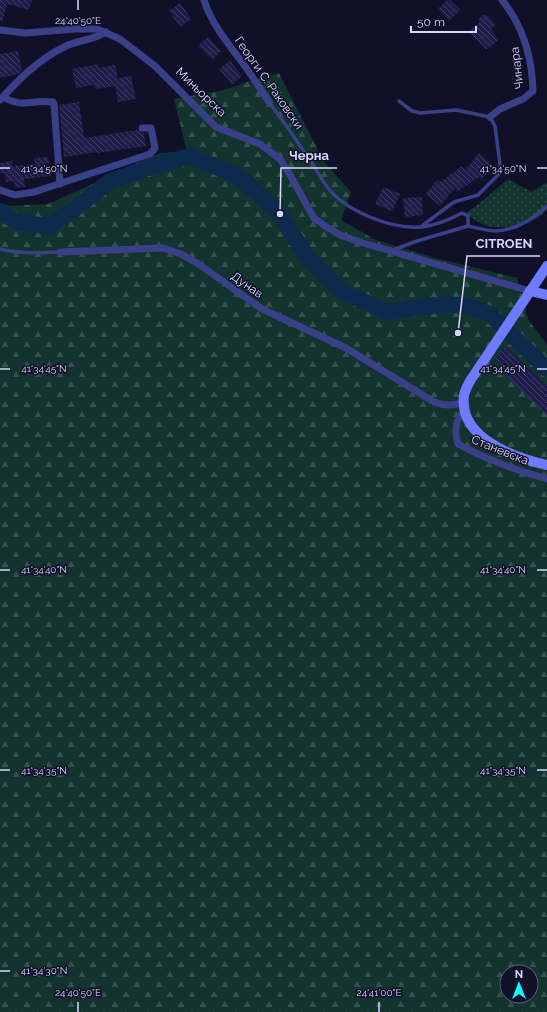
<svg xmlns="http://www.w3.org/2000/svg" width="547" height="1012" viewBox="0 0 547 1012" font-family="Raleway,sans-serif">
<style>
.green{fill:url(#green-dots)}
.forest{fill:url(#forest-firs);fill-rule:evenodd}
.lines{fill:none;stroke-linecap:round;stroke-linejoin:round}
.river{stroke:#0c2a4c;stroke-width:16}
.building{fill:url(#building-back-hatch)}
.lane{stroke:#3a4088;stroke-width:3.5}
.street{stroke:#3a4088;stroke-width:7}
.secondary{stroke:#6e7bff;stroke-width:10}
.ticks{fill:none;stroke:#d8d7ff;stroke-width:1.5}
.labels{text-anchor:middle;stroke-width:3;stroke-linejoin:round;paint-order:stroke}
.street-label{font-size:12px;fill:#d8d7ff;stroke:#111029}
.ticks-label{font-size:10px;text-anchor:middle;fill:#d8d7ff;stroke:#111029;stroke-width:3;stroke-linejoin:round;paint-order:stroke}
.leader{fill:none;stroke:#d8d7ff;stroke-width:1.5}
.callout-dot{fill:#d8d7ff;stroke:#111029;stroke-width:1.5}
.callout-label{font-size:13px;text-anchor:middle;font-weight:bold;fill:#d8d7ff;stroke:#111029;stroke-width:3;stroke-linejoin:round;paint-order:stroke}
</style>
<defs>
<pattern id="green-dots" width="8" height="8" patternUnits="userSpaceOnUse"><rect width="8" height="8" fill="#13332e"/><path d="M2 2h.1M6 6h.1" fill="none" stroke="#35504d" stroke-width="1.8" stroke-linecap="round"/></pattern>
<pattern id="forest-firs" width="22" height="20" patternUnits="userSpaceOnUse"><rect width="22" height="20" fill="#13332e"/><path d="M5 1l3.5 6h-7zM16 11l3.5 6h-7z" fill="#35504d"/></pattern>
<pattern id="building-back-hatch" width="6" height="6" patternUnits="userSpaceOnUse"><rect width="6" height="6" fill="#201c4a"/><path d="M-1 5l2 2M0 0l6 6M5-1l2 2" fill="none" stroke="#403c65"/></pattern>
</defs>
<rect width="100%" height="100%" fill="#111029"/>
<path class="green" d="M508 179 532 192 547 182V209C544 212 541 216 537 218 527 224 506 228 494 227 483 226 474 220 466 213L480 203Z"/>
<path class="forest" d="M279 73 324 162 351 192 341 220 376 240 435 258 517 278 528 319 547 345V1012H0V202L4 206 48 204 97 182 127 167 161 153 187 152 174 99 224 90 250 81ZM507 972H531V996H507Z"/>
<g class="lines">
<path class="river" d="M0 211 16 222 48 226 76 208 110 181 154 166 190 156 236 175 259 194 280 214 307 257 341 291 387 312 445 304 468 306 490 314 547 369"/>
</g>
<g class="building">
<path d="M0 0H32L29 10 7 4 2 22 0 21Z"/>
<path d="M447 0H450L460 10 449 21 438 9Z"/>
<path d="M180 3 191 19 180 27 169 11Z"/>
<path d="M484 14 487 16 488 15 496 25 491 29 499 40 486 50 469 31 480 22 478 19Z"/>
<path d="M208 37 221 51 212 60 198 46Z"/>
<path d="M18 51 22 71 18 74 0 78V54Z"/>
<path d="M230 61 242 76 232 85 219 69Z"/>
<path d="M98 64V68L115 65 118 78 131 76 136 99 118 102 115 86 96 89 93 85 76 88 72 69Z"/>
<path d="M79 102 84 138 137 130 140 132 144 133 146 146 97 153V152L64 157 59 105Z"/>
<path d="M479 153 494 166 482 179 479 177 457 192 455 188 440 206 426 194 437 180 440 182 462 166 465 170Z"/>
<path d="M48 157 51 176 24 179 25 187 15 188 14 181 6 182 5 174H0V163L12 161 13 166 35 164 34 158Z"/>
<path d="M383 187 400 194 392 211 375 204Z"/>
<path d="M422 197 423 215 405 217 403 198Z"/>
<path d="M506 346 547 385V415L507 376 510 372 494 358Z"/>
</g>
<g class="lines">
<g class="lane">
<path d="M399 101 412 111 420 113 456 110 490 117 495 126 501 172 478 195 454 202 423 225"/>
<path d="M269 102C284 122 298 142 311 162 317 171 322 180 328 188 346 211 392 230 422 227 436 225 449 220 462 213L468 216V226C477 228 487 231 496 231 517 230 533 219 547 206"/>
<path d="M0 249C20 254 40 253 60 252"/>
<path d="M393 250 417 241 468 226"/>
</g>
<g class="street">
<path d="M204 0C211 23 227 42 241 61 251 74 260 88 269 102"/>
<path d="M0 30 25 33 75 29H97L120 39 155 66 216 127 260 144 280 159 290 175 314 218 325 226 340 235 363 243 530 291"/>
<path d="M3 97C24 109 33 99 53 102L54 104 60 184"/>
<path d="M0 100C19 79 39 59 66 46 79 40 94 40 106 32"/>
<path d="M490 117 500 109 523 99 533 91C532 57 524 27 502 0"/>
<path d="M0 190 15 195 34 192 150 154 155 148 151 128H142"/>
<path d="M61 252 163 248 181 254 197 263 262 309 346 348 434 402C444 406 454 406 464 402"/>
<path d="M465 410C455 419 454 431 458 444 484 458 518 471 547 479"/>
</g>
<g class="secondary">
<path d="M547 266 470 381C468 385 465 390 464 395 458 438 515 458 547 465"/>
<path d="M530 291 547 295"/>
</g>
</g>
<path class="ticks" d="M78 0V10M0 168H10M537 168H547M0 369H10M537 369H547M0 570H10M537 570H547M0 770H10M537 770H547M0 971H10M78 1002V1012M379 1002V1012"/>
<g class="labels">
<g class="street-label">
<text transform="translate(517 68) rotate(-97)" y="4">Чинара</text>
<text transform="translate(269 83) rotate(55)" y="4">Георги С. Раковски</text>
<text transform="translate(201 92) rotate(44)" y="4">Миньорска</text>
<text transform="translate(247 285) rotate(35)" y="4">Дунав</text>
<text transform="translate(500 450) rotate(22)" y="4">Станевска</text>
</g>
</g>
<g class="ticks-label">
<text x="78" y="24">24°40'50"E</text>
<text x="44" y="172">41°34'50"N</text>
<text x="503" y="172">41°34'50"N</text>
<text x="44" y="372">41°34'45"N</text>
<text x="503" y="372">41°34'45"N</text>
<text x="44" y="573">41°34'40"N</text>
<text x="503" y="573">41°34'40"N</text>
<text x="44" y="774">41°34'35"N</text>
<text x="503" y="774">41°34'35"N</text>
<text x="44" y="974">41°34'30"N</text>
<text x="78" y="996">24°40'50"E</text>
<text x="379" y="996">24°41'00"E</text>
</g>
<path class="leader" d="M280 214L281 168H337M458 333L467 256H540"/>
<g class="callout-dot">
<circle cx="280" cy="214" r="4"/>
<circle cx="458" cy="333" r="4"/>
</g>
<g class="callout-label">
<text x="309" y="160">Черна</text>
<text x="504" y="248">CITROEN</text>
</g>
<g transform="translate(519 984)"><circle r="19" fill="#111029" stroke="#61607f"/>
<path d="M0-3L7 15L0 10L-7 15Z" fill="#03fffc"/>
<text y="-6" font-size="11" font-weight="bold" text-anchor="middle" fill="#d8d7ff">N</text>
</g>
<path d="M411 26v6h65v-6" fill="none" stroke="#d8d7ff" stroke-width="2"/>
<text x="417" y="26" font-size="12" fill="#d8d7ff" stroke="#111029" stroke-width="3" paint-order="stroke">50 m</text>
</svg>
